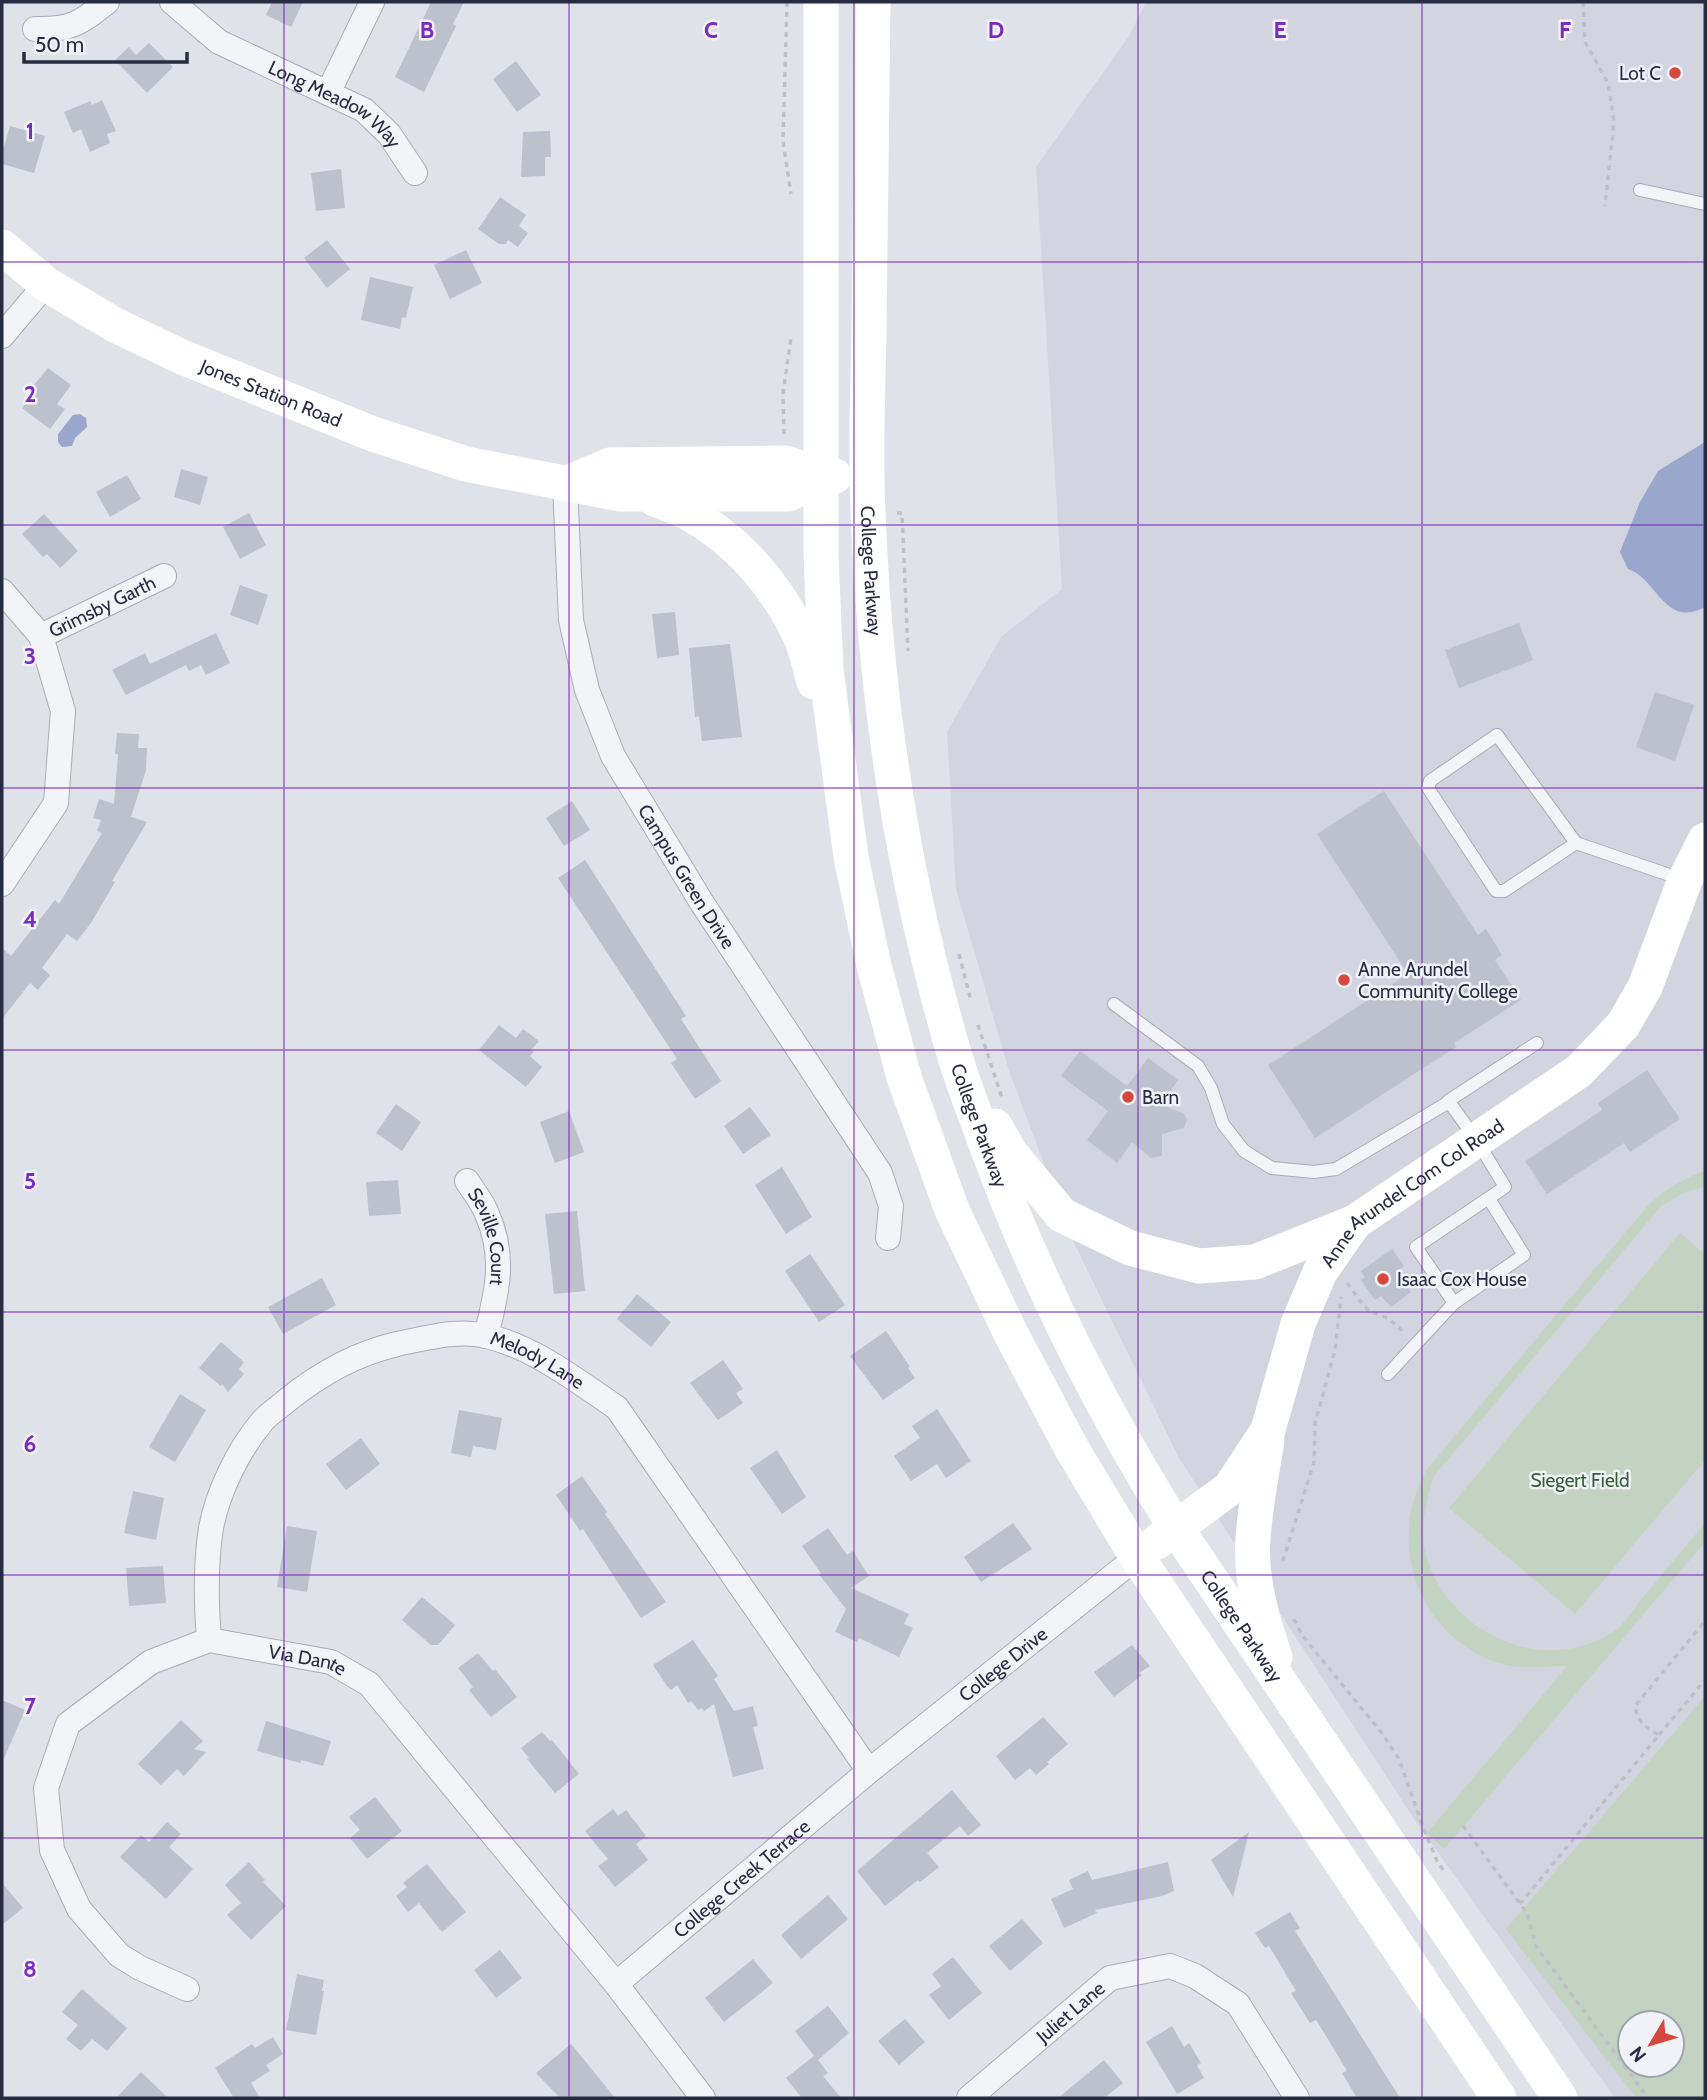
<svg xmlns="http://www.w3.org/2000/svg" width="1707" height="2100" viewBox="0 0 1707 2100" font-family="Cabin,sans-serif">
<style>
.built{fill:#d2d4df;fill-rule:evenodd}
.green{fill:#c2d4c1;fill-rule:evenodd}
.water{fill:#99a7cc}
.building{fill:#bdc0cd}
.lines{fill:none;stroke-linecap:round;stroke-linejoin:round}
.lane-casing{stroke:#a9abb8;stroke-width:14}
.street-casing{stroke:#a9abb8;stroke-width:26}
.path{stroke:#bec0c9;stroke-width:3.5;stroke-dasharray:5 5;stroke-linecap:butt}
.lane{stroke:#f3f4f8;stroke-width:12}
.street{stroke:#f3f4f8;stroke-width:24}
.secondary{stroke:#fff;stroke-width:35}
.grid{fill:none;stroke:#7b2cbf;stroke-width:2;stroke-opacity:0.55}
.poi-dot{fill:#d6483e;stroke:#f0f2f7;stroke-width:2.5}
.labels{text-anchor:middle;stroke-width:5;stroke-linejoin:round;paint-order:stroke}
.poi-label{font-size:19px;fill:#282c43;stroke:#f0f2f7;text-anchor:start}
.street-label{font-size:19px;fill:#282c43;stroke:#f0f2f7}
.park-label{font-size:19px;fill:#345f35;stroke:#f0f2f7}
.grid-label{font-size:23px;text-anchor:middle;font-weight:bold;fill:#7b2cbf;stroke:#f0f2f7;stroke-width:5;stroke-linejoin:round;paint-order:stroke}
</style>
<rect width="100%" height="100%" fill="#e0e2ea"/>
<path class="built" d="M1146 2H1705V2098H1615L1418 1825 1179 1458 1074 1243 1009 1071 956 889 947 732 1001 637 1062 589 1036 167 1129 36ZM1630 2023H1672V2065H1630Z"/>
<g class="green">
<path d="M1705 1171V1187L1688 1191 1662 1205 1434 1476C1426 1501 1419 1529 1426 1555 1445 1624 1525 1670 1593 1642 1601 1639 1611 1634 1617 1629 1627 1620 1635 1607 1644 1596 1664 1572 1685 1548 1705 1523V1542L1444 1849 1427 1833 1567 1666C1545 1666 1521 1670 1498 1663 1417 1635 1385 1542 1427 1469L1650 1203C1667 1189 1683 1178 1705 1171Z"/>
<path d="M1680 1233 1705 1254V1460L1575 1614 1449 1508Z"/>
<path d="M1705 1696V2098H1636L1506 1929ZM1630 2023H1672V2065H1630Z"/>
</g>
<g class="water">
<path d="M80 414 86 418 87 427 75 438 72 446 62 447 58 442V434L73 415Z"/>
<path d="M1705 442V607C1664 629 1657 578 1628 569L1620 552 1640 502 1658 471Z"/>
</g>
<g class="building">
<path d="M272 2H303L291 27 266 15Z"/>
<path d="M431 2H464L453 24 456 26 424 92 395 77Z"/>
<path d="M149 43 173 67 147 93 115 60 129 47 136 55Z"/>
<path d="M516 61 541 95 517 112 493 79Z"/>
<path d="M102 100 116 131 107 134 110 143 90 152 81 129 73 133 64 112 90 101 92 105Z"/>
<path d="M10 126 45 136 34 173 2 164V154Z"/>
<path d="M550 131 551 157H545V176L521 177 523 132Z"/>
<path d="M341 169 345 208 316 211 311 173Z"/>
<path d="M500 197 526 215 519 226 528 233 518 247 508 240 506 244H499L478 229Z"/>
<path d="M327 240 350 269 327 288 304 258Z"/>
<path d="M466 250 482 283 450 299 434 265Z"/>
<path d="M370 277 413 287 406 318 402 317 400 329 361 320Z"/>
<path d="M48 368 71 385 57 404 65 409 50 429 22 408 37 389 33 386Z"/>
<path d="M181 469 208 477 200 505 174 497Z"/>
<path d="M127 475 141 499 110 517 96 492Z"/>
<path d="M249 513 266 545 240 559 223 527Z"/>
<path d="M44 514 78 551 60 568 47 554 43 557 22 534Z"/>
<path d="M240 585 268 595 258 625 230 615Z"/>
<path d="M675 612 679 655 657 658 652 614Z"/>
<path d="M1519 623 1533 660 1459 688 1445 650Z"/>
<path d="M216 633 230 663 206 675 201 665 189 671 186 665 126 695 112 670 145 653 150 664Z"/>
<path d="M730 644 742 737 702 741 699 716 695 717 689 648Z"/>
<path d="M1655 692 1694 705 1675 761 1636 747Z"/>
<path d="M117 733 139 734 138 748H147L146 770 131 817 147 822 112 881 115 882 91 923 77 941 67 934 42 968 50 975 38 990 30 983 2 1019V948L11 956 55 900 59 904 102 833 97 831 101 820 93 818 99 799 114 804 118 754H115Z"/>
<path d="M1384 791 1478 935 1486 929 1502 955 1495 960 1521 1000 1454 1043 1456 1047 1315 1138 1268 1065 1408 974 1317 834Z"/>
<path d="M572 801 590 830 564 846 546 818Z"/>
<path d="M585 860 686 1016 681 1019 721 1081 695 1099 671 1063 677 1059 558 878Z"/>
<path d="M499 1025 516 1038 523 1029 539 1041 531 1050 534 1052 530 1056 542 1067 526 1087 479 1050Z"/>
<path d="M1080 1051 1127 1086 1148 1058 1178 1080 1161 1105 1183 1113 1187 1119 1184 1128 1162 1134V1156L1151 1158 1132 1142 1117 1163 1087 1140 1108 1111 1061 1076Z"/>
<path d="M1647 1070 1680 1119 1630 1152 1624 1143 1547 1194 1525 1161 1602 1110 1598 1103Z"/>
<path d="M396 1104 421 1122 402 1151 376 1133Z"/>
<path d="M750 1107 771 1135 743 1154 724 1126Z"/>
<path d="M569 1111 584 1152 555 1163 540 1122Z"/>
<path d="M782 1167 812 1217 786 1234 755 1185Z"/>
<path d="M398 1180 401 1214 369 1216 366 1182Z"/>
<path d="M577 1211 585 1291 554 1294 545 1214Z"/>
<path d="M1392 1249 1404 1266 1397 1271 1411 1292 1391 1307 1381 1296 1375 1300 1361 1280 1365 1277 1361 1271Z"/>
<path d="M810 1254 845 1305 819 1322 785 1271Z"/>
<path d="M322 1278 336 1305 283 1334 268 1307Z"/>
<path d="M637 1294 671 1322 651 1347 617 1319Z"/>
<path d="M886 1331 910 1367 908 1368 915 1378 883 1400 850 1356Z"/>
<path d="M221 1342 244 1362 239 1369 244 1374 228 1392 222 1384 221 1386 199 1368Z"/>
<path d="M723 1360 743 1389 736 1393 743 1403 718 1420 690 1383Z"/>
<path d="M180 1394 206 1410 175 1462 149 1447Z"/>
<path d="M937 1409 971 1461 946 1478 937 1464 911 1481 894 1456 920 1438 912 1426Z"/>
<path d="M459 1410 502 1418 496 1450 473 1446 471 1457 451 1453Z"/>
<path d="M361 1438 380 1464 346 1490 326 1464Z"/>
<path d="M777 1450 806 1497 782 1514 750 1468Z"/>
<path d="M582 1476 607 1512 605 1514 666 1602 641 1618 583 1529 580 1531 556 1495Z"/>
<path d="M133 1491 164 1498 156 1540 124 1533Z"/>
<path d="M1013 1523 1032 1549 981 1582 964 1557Z"/>
<path d="M287 1526 317 1531 307 1592 277 1587Z"/>
<path d="M828 1528 847 1555 853 1551 869 1576 851 1588 909 1614 904 1624 913 1628 899 1657 859 1638 857 1642 835 1632 846 1609 818 1573 822 1575 802 1546Z"/>
<path d="M163 1566 166 1603 129 1606 126 1568Z"/>
<path d="M422 1597 455 1625 438 1645H431L402 1620Z"/>
<path d="M693 1640 718 1676 714 1679 734 1711 753 1706 758 1726 753 1727 764 1769 733 1777 714 1704 704 1711 702 1708 698 1710 691 1701 688 1703 677 1685 671 1690 667 1686 653 1665Z"/>
<path d="M1132 1645 1150 1666 1139 1673 1142 1675 1114 1697 1094 1672Z"/>
<path d="M478 1653 493 1671 495 1669 517 1697 491 1717 469 1690 473 1687 458 1668Z"/>
<path d="M2 1700 25 1710 2 1763Z"/>
<path d="M1043 1717 1068 1744 1047 1762 1049 1764 1036 1775 1030 1768 1015 1780 996 1756Z"/>
<path d="M181 1720 203 1741 194 1749 206 1752 184 1776 177 1769 161 1785 138 1764Z"/>
<path d="M266 1721 331 1741 323 1766 301 1760 300 1763 257 1751Z"/>
<path d="M542 1732 550 1741 552 1740 579 1774 555 1793 527 1759 529 1758 521 1748Z"/>
<path d="M952 1790 981 1825 968 1836 960 1826 927 1853 939 1867 920 1882 918 1880 885 1906 857 1871Z"/>
<path d="M375 1797 402 1831 367 1859 350 1838 360 1830 349 1817Z"/>
<path d="M613 1809 618 1816 626 1810 646 1836 636 1844 648 1860 615 1887 598 1866 608 1859 585 1831Z"/>
<path d="M167 1822 181 1834 169 1847 193 1869 166 1899 120 1857 141 1835 149 1842Z"/>
<path d="M1249 1832 1233 1897 1211 1860Z"/>
<path d="M249 1862 265 1880 263 1882 286 1906 251 1940 227 1915 241 1903 225 1885Z"/>
<path d="M1168 1862 1174 1891 1162 1896 1095 1910 1097 1913 1064 1928 1051 1899 1073 1889 1069 1880 1088 1871 1092 1880Z"/>
<path d="M427 1864 466 1912 442 1932 419 1903 408 1912 396 1896 407 1887 403 1883Z"/>
<path d="M2 1883 23 1908 2 1925Z"/>
<path d="M828 1895 848 1919 801 1959 781 1935Z"/>
<path d="M1290 1912 1300 1928 1295 1931 1400 2098H1357L1342 2073 1347 2071 1326 2036 1316 2020 1310 2023 1291 1993 1296 1991 1269 1946 1265 1948 1255 1933Z"/>
<path d="M1022 1919 1043 1943 1010 1971 989 1946Z"/>
<path d="M500 1950 522 1978 496 1998 474 1970Z"/>
<path d="M953 1957 982 1993 949 2020 929 1995 941 1986 932 1974Z"/>
<path d="M753 1959 773 1983 724 2022 705 1998Z"/>
<path d="M297 1974 324 1980 322 1991H324L316 2035 286 2030Z"/>
<path d="M82 1989 127 2028 107 2051 92 2039 81 2051 66 2039 78 2025 62 2012Z"/>
<path d="M828 2006 849 2033 818 2060 828 2073 823 2076 841 2098H802L786 2078 814 2056 795 2031Z"/>
<path d="M905 2019 925 2042 899 2065 878 2041Z"/>
<path d="M1172 2026 1184 2047 1189 2043 1201 2063 1197 2065 1204 2078 1177 2094 1146 2042Z"/>
<path d="M273 2037 283 2054 266 2065 270 2071 251 2083 260 2098H234L215 2068 252 2044 255 2048Z"/>
<path d="M571 2044 599 2078 615 2098H560L536 2073Z"/>
<path d="M1104 2060 1123 2083 1104 2098H1058Z"/>
<path d="M141 2072 168 2098H116Z"/>
</g>
<g class="lines">
<g class="lane-casing">
<g id="lane">
<path d="M1640 190 1705 204"/>
<path d="M1576 843 1497 735 1430 781 1428 788 1496 891H1504L1576 843 1684 880"/>
<path d="M1114 1004 1198 1066 1211 1088 1223 1124 1244 1151 1272 1168 1314 1172 1336 1169 1449 1102 1476 1139 1505 1187 1416 1247 1454 1303 1524 1255 1489 1199"/>
<path d="M1448 1101 1537 1043"/>
<path d="M1388 1374 1454 1303"/>
</g>
</g>
<g class="street-casing">
<g id="street">
<path id="s1" d="M172 2 219 42 364 110 389 134 415 173"/>
<path d="M35 29C71 30 79 24 107 2"/>
<path d="M328 93 372 2"/>
<path d="M2 336 46 284"/>
<path id="s2" d="M565 484 571 620 587 690 613 756 702 903 880 1173 891 1206 888 1238"/>
<path d="M2 591 41 636 63 711 56 803 2 884"/>
<path id="s3" d="M41 636 164 576"/>
<path id="s4" d="M467 1181C474 1192 483 1203 487 1214 506 1257 497 1293 486 1336"/>
<path id="s5" d="M209 1640C206 1602 205 1566 211 1528 218 1492 237 1452 261 1423 267 1415 277 1409 285 1402 319 1374 354 1354 397 1344 427 1338 456 1329 487 1336 535 1348 576 1380 617 1408L869 1771"/>
<path id="s6" d="M616 1984 869 1771 1137 1557"/>
<path id="s7" d="M187 1989 140 1968 119 1955 79 1909 52 1850 46 1788 68 1724 151 1662 209 1640 331 1662 369 1684 616 1984 703 2098"/>
<path id="s8" d="M969 2098 1110 1978 1170 1966 1195 1976 1238 2004 1297 2098"/>
</g>
</g>
<g class="path">
<path d="M787 2 783 141 791 194"/>
<path d="M1583 2 1585 42 1608 83 1614 121 1605 206"/>
<path d="M784 434 783 393 791 338"/>
<path d="M897 513H902L908 651"/>
<path d="M959 954 971 1001"/>
<path d="M978 1025 1003 1101"/>
<path d="M1347 1283 1364 1306 1371 1312 1388 1318 1406 1334"/>
<path d="M1283 1561 1314 1462 1315 1423 1335 1350 1341 1297"/>
<path d="M1294 1619 1302 1635 1381 1732 1399 1759 1423 1827 1437 1861 1446 1874"/>
<path d="M1659 1735 1705 1680"/>
<path d="M1463 1826 1527 1913 1536 1946 1648 2098"/>
<path d="M1520 1904 1659 1735C1646 1728 1637 1721 1635 1706L1705 1621"/>
</g>
<use href="#lane" class="lane"/>
<use href="#street" class="street"/>
<g class="secondary">
<path d="M821 2V555L826 670 851 857 874 966 904 1077 952 1210 1010 1332 1072 1449 1137 1557 1499 2098"/>
<path id="s9" d="M873 2C872 111 870 220 869 328 868 389 865 451 868 512 875 695 902 877 954 1053 962 1081 973 1108 983 1136 1033 1274 1098 1404 1176 1528L1560 2098"/>
<path id="s10" d="M2 247 46 284 115 325 182 357 373 434 466 464 620 494H789L822 476"/>
<path d="M565 484 610 465 786 463 822 476H835"/>
<path d="M653 498C664 503 677 507 688 513 738 540 779 588 802 640 807 653 810 668 814 682"/>
<path d="M995 1126 1011 1154 1062 1215 1130 1248 1199 1266 1255 1262 1355 1222"/>
<path d="M1267 1440C1262 1473 1255 1506 1253 1539 1250 1578 1262 1620 1275 1657"/>
<path id="s11" d="M1157 1542 1230 1488 1268 1430 1298 1324 1320 1272 1355 1222 1579 1071 1623 1025 1645 987 1685 880 1705 840"/>
</g>
</g>
<path class="grid" d="M284 2V2098M569 2V2098M854 2V2098M1138 2V2098M1422 2V2098M2 262H1705M2 525H1705M2 788H1705M2 1050H1705M2 1312H1705M2 1575H1705M2 1838H1705"/>
<g class="poi-dot">
<circle cx="1675" cy="73" r="7"/>
<circle cx="1344" cy="980" r="7"/>
<circle cx="1128" cy="1097" r="7"/>
<circle cx="1383" cy="1279" r="7"/>
</g>
<g class="labels">
<g class="poi-label">
<text x="1661" y="80" text-anchor="end">Lot C</text>
<text x="1358" y="976">Anne Arundel<tspan x="1358" dy="22">Community College</tspan></text>
<text x="1142" y="1104">Barn</text>
<text x="1397" y="1286">Isaac Cox House</text>
</g>
<g class="street-label">
<text dy="7" stroke="none"><textPath href="#s1" startOffset="194">Long Meadow Way</textPath></text>
<text dy="7" stroke="none"><textPath href="#s10" startOffset="308">Jones Station Road</textPath></text>
<text dy="7" stroke="none"><textPath href="#s9" startOffset="569">College Parkway</textPath></text>
<text dy="7" stroke="none"><textPath href="#s3" startOffset="68">Grimsby Garth</textPath></text>
<text dy="7" stroke="none"><textPath href="#s2" startOffset="420">Campus Green Drive</textPath></text>
<text dy="7" stroke="none"><textPath href="#s9" startOffset="1136">College Parkway</textPath></text>
<text dy="7" stroke="none"><textPath href="#s11" startOffset="450">Anne Arundel Com Col Road</textPath></text>
<text dy="7" stroke="none"><textPath href="#s4" startOffset="61">Seville Court</textPath></text>
<text dy="7" stroke="none"><textPath href="#s5" startOffset="536">Melody Lane</textPath></text>
<text dy="7" stroke="none"><textPath href="#s9" startOffset="1703">College Parkway</textPath></text>
<text dy="7" stroke="none"><textPath href="#s7" startOffset="598">Via Dante</textPath></text>
<text dy="7" stroke="none"><textPath href="#s6" startOffset="502">College Drive</textPath></text>
<text dy="7" stroke="none"><textPath href="#s6" startOffset="164">College Creek Terrace</textPath></text>
<text dy="7" stroke="none"><textPath href="#s8" startOffset="133">Juliet Lane</textPath></text>
</g>
<g class="park-label">
<text x="1580" y="1487">Siegert Field</text>
</g>
</g>
<g class="grid-label">
<text x="427" y="38">B</text>
<text x="711" y="38">C</text>
<text x="996" y="38">D</text>
<text x="1280" y="38">E</text>
<text x="1565" y="38">F</text>
<text x="30" y="139">1</text>
<text x="30" y="402">2</text>
<text x="30" y="664">3</text>
<text x="30" y="927">4</text>
<text x="30" y="1189">5</text>
<text x="30" y="1452">6</text>
<text x="30" y="1714">7</text>
<text x="30" y="1977">8</text>
</g>
<rect width="1707" height="2100" fill="none" stroke="#282c43" stroke-width="7"/>
<g transform="translate(1651 2044) rotate(232)"><circle r="33" fill="#f0f2f7" stroke="#a0a3af" stroke-width="2"/>
<path d="M0-5L12 26L0 18L-12 26Z" fill="#d6483e"/>
<text y="-10" font-size="19" font-weight="bold" text-anchor="middle" fill="#282c43">N</text>
</g>
<path d="M24 52v10h163v-10" fill="none" stroke="#282c43" stroke-width="3.5"/>
<text x="35" y="52" font-size="21" fill="#282c43" stroke="#f0f2f7" stroke-width="5" paint-order="stroke">50 m</text>
</svg>
